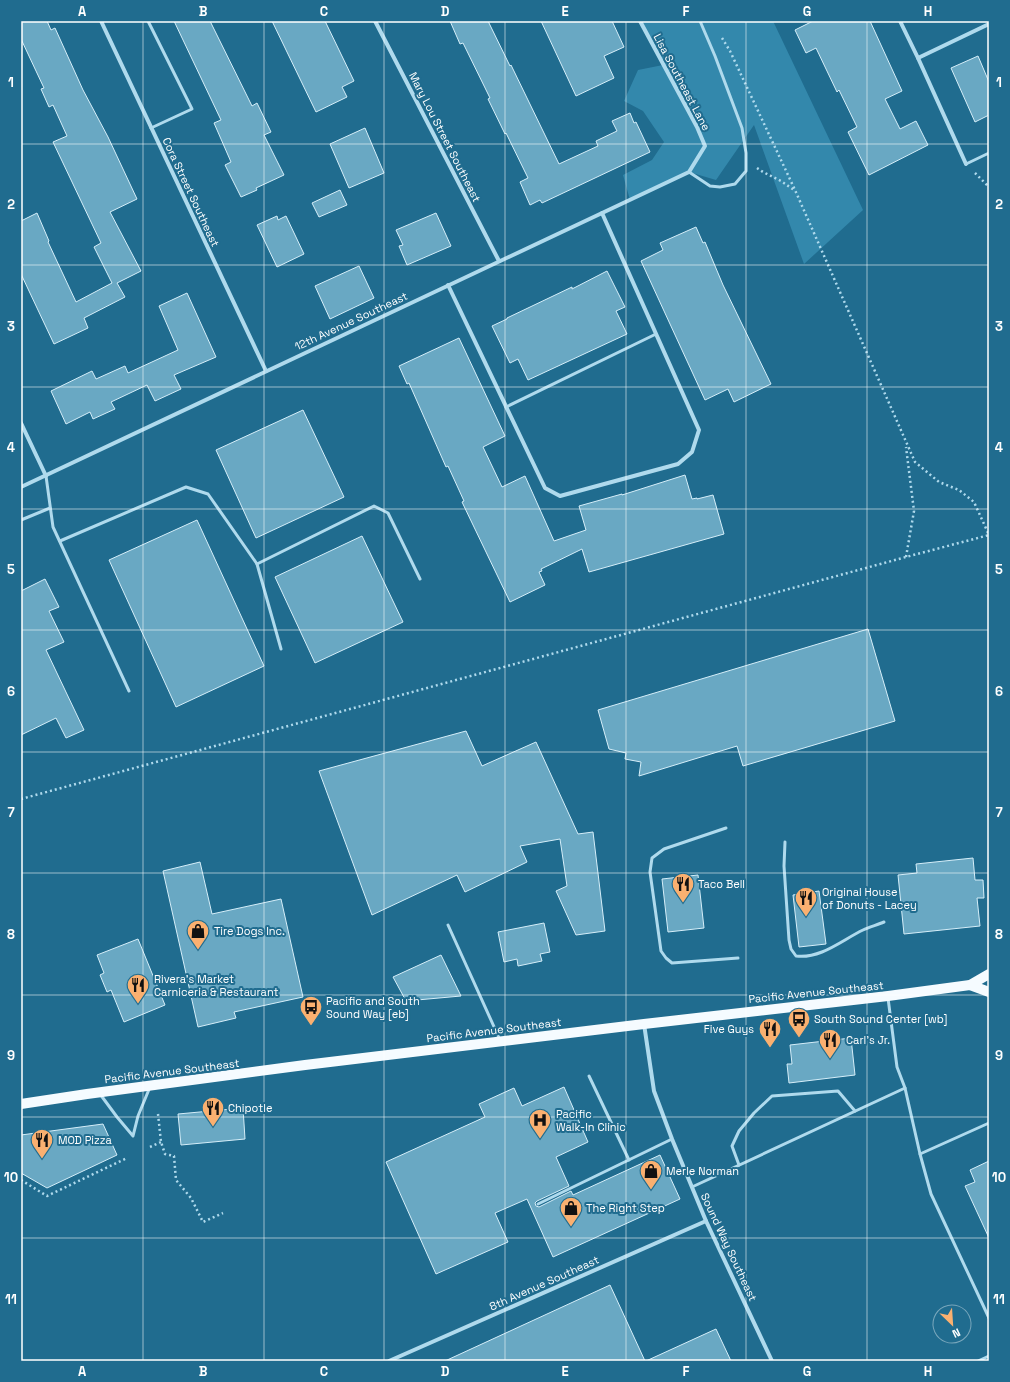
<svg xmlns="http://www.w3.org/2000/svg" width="1010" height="1382" viewBox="0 0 1010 1382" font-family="'Space Grotesk',sans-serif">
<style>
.green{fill:#3388ac}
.building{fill:#69a8c3;stroke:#d5eef9}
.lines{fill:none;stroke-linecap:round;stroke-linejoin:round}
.path{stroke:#afdaed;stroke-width:2.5;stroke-dasharray:2 3;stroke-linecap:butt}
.lane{stroke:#afdaed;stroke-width:3}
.street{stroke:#afdaed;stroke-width:4}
.primary{stroke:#f5fbff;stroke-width:10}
.grid{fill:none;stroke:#fff;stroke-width:1;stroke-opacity:0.55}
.labels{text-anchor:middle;stroke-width:4;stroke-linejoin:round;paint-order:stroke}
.street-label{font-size:11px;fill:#fff;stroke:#206c8f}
.poi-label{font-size:11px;fill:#fff;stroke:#206c8f;text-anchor:start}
.neatline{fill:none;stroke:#fff;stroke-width:1.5}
.grid-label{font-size:13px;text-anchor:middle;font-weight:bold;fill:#fff}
</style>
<rect width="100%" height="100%" fill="#206c8f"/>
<path class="green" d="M640 21H773L863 210 804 264 754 125 716 180 689 172 630 200 623 175 652 160 664 142 643 111 624 101 638 70 663 65Z"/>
<g class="building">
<path d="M21 21H47L51 30 55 28 83 90 108 137 137 199 110 212 141 271 117 283 125 297 84 318 88 328 54 344 21 274V221L37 213 49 241 48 242 76 302 112 283 94 247 101 243 53 142 67 136 53 105 49 107 41 89 44 88 21 39Z"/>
<path d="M174 21H210L252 106 257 103 271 132 264 135 284 175 256 188 257 190 241 197 225 165 231 162 214 123 221 120Z"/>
<path d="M272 21H325L354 81 342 87 347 97 316 112Z"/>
<path d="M450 21H488L510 66 511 65 559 164 598 146 596 141 617 131 612 121 630 113 634 123 636 122 650 152 542 203 540 200 530 205 520 182 528 178 506 133 505 134 488 99 490 98 463 43 460 44Z"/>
<path d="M541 21H612L624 47 604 56 614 78 576 96Z"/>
<path d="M813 21H870L902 91 885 99 900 129 916 121 928 145 869 175 848 132 857 127 839 90 837 92 816 48 806 53 795 30Z"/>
<path d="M978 56 989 82V115L975 122 951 68Z"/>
<path d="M365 128 384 173 349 188 330 144Z"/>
<path d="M340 190 347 205 319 217 312 203Z"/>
<path d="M436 213 451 246 407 265 399 246 403 245 396 230Z"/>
<path d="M277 216 278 220 286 216 304 254 277 267 257 225Z"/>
<path d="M696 227 703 243 705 242 723 285 771 384 734 402 728 389 705 400 641 261 663 250 660 243Z"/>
<path d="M359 266 374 298 330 319 315 286Z"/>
<path d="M607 271 625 307 616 311 627 334 528 380 518 359 510 363 492 326 507 319V318L572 287V289Z"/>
<path d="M187 293 216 357 174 375 181 389 155 401 147 385 111 402 115 409 93 419 90 412 66 424 51 391 92 371 96 379 125 366 128 373 178 350 159 306Z"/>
<path d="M459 338 505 436 483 447 502 487 525 476 554 541 586 530 579 506 622 494V495L685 475 692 499 697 498V499L713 495 724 534 589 572 582 549 541 569 542 571 539 572 545 585 510 602 462 502 464 501 448 466 446 467 409 383 407 384 399 366Z"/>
<path d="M303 410 344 497 256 538 216 450Z"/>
<path d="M197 520 264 666 176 707 109 560Z"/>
<path d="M362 536 403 622 315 663 275 577Z"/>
<path d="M45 579 59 607 49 611 64 642 46 650 84 730 66 738 56 718 21 735V591Z"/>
<path d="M868 629 895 721 743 766 737 746 639 776 641 762 625 759 626 753 609 749 598 710Z"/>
<path d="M466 731 482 766 536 742 578 834 593 832 605 931 576 935 556 891 567 886 560 839 520 846 527 862 465 892 457 875 372 915 319 771Z"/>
<path d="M973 858 975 880H983L984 898H977L980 926 904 934 898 875 917 873 916 864Z"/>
<path d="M200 862 212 914 281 899 303 997 234 1012 236 1018 198 1027 163 871Z"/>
<path d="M698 875 704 928 668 932 662 879Z"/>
<path d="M819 891 826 944 799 947 793 895Z"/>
<path d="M544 923 550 952 540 954 542 961 518 966 517 959 504 962 498 932Z"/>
<path d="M138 939 165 1005 124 1022 111 990 107 992 100 975 104 973 97 955Z"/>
<path d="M441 955 461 996 406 1001 393 977Z"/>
<path d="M851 1038 855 1075 789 1083 787 1064H792L790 1045Z"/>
<path d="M564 1087 588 1142 556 1157 569 1186 537 1201 535 1203 536 1206 539 1207 571 1191 573 1195 660 1155 680 1199 553 1257 527 1199 495 1213 508 1242 436 1274 386 1162 485 1117 479 1104 514 1088 522 1106Z"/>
<path d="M243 1108 245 1139 181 1145 178 1114Z"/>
<path d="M103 1124 117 1155 47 1188 21 1173V1135Z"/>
<path d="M989 1161V1238L965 1186 975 1182 970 1170Z"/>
<path d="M610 1285 645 1361H445Z"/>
<path d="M716 1329 731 1361H646Z"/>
</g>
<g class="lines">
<g class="path">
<path d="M722 38 730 51 795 190 915 462 939 482 959 490 974 502 989 535"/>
<path d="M757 168 763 172 781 181 794 190"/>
<path d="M975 173 989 187"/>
<path d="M906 557 914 511 906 447"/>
<path d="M21 799 906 557 989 535"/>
<path d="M158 1114 161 1142 165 1154 174 1156 176 1180 191 1198 203 1222 223 1213"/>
<path d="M150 1147 161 1142"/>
<path d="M21 1180 47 1196 127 1158"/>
</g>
<g class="lane">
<path d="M148 21 192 109 151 128"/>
<path d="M966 164 989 153"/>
<path d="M689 172 710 186 720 187 735 184 746 171V153L742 128 715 56 700 21"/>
<path d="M506 407 656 334"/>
<path d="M46 476 53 527 129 691"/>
<path d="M21 520 50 508"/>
<path d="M60 541 186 487 208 494 257 564 281 649"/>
<path d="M257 564 374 506 388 513 420 579"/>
<path d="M726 828 664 849 652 858 650 872 661 951 666 958 672 963 738 958"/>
<path d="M785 842 784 866 789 940 791 949 796 956C821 959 842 940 863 930 869 927 877 925 884 922"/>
<path d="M448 925 500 1040"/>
<path d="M888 998 897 1067 905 1088 920 1154 931 1194 989 1318"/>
<path d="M589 1076 629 1160"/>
<path d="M100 1094 117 1117 133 1136 138 1116 150 1087"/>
<path d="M920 1154 989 1123"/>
<path d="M739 1165 732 1146 739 1131 754 1113 772 1096 838 1091 855 1111"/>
<path d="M692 1187 905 1088"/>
<path d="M538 1204 672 1139"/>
<path d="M978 1361 989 1356"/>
</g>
<g class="street">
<path d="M101 21 266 371"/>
<path d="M375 21 499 261"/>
<path d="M900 21 918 58 966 164"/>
<path d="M918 58 989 24"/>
<path d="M448 285 545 488 560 496 678 464 692 452 699 430 602 213"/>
<path d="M21 423 46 476"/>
<path d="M21 487 689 172 705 146 697 127 640 21"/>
<path d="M644 1024 654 1091 672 1139 706 1221 772 1361"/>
<path d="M389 1361 706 1221"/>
</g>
<g class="primary">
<path d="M970 985 989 992"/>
<path d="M21 1104 87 1094 305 1065 644 1024 888 996 970 985 989 974"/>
</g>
</g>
<path class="grid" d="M143 21V1361M264 21V1361M384 21V1361M505 21V1361M626 21V1361M746 21V1361M867 21V1361M21 144H989M21 265H989M21 387H989M21 509H989M21 630H989M21 752H989M21 873H989M21 995H989M21 1117H989M21 1238H989"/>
<defs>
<g id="restaurant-pin" transform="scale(1.15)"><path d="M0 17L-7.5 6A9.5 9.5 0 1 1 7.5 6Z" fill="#fab070" stroke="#206c8f"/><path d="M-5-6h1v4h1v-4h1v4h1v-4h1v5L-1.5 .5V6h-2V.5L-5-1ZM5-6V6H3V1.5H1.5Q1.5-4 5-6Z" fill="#111"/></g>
<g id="shop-pin" transform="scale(1.15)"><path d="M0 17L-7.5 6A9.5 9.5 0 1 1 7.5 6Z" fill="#fab070" stroke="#206c8f"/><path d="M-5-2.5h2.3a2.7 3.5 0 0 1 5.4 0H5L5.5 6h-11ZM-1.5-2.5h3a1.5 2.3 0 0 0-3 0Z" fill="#111"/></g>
<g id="bus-pin" transform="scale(1.15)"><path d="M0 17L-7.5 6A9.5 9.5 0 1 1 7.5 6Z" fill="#fab070" stroke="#206c8f"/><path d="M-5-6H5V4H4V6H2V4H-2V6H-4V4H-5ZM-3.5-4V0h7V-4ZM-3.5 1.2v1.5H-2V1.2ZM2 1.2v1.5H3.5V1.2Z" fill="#111"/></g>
<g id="hospital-pin" transform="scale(1.15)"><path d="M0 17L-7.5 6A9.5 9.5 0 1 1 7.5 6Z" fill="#fab070" stroke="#206c8f"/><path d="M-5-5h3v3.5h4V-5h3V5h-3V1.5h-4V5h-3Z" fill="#111"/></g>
</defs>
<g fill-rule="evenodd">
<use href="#restaurant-pin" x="683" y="884"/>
<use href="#restaurant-pin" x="806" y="898"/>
<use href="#shop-pin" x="198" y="931"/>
<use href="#restaurant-pin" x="138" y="985"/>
<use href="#bus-pin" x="311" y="1007"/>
<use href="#bus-pin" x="799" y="1019"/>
<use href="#restaurant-pin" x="770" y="1029"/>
<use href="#restaurant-pin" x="830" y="1040"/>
<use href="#restaurant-pin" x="213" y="1108"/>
<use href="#hospital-pin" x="540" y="1120"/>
<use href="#restaurant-pin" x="42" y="1140"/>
<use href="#shop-pin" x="651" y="1171"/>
<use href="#shop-pin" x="571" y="1208"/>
</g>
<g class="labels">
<g class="street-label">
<text transform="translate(682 82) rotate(62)" y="4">Lisa Southeast Lane</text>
<text transform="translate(445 137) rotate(63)" y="4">Mary Lou Street Southeast</text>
<text transform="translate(191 192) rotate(65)" y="4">Cora Street Southeast</text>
<text transform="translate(351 321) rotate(-25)" y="4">12th Avenue Southeast</text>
<text transform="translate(816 992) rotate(-6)" y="4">Pacific Avenue Southeast</text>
<text transform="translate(494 1030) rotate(-7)" y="4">Pacific Avenue Southeast</text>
<text transform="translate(172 1071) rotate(-7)" y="4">Pacific Avenue Southeast</text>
<text transform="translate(729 1247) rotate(65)" y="4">Sound Way Southeast</text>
<text transform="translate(544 1283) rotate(-24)" y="4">8th Avenue Southeast</text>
</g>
<g class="poi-label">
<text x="698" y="888">Taco Bell</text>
<text x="822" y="896">Original House<tspan x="822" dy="13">of Donuts - Lacey</tspan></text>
<text x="214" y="935">Tire Dogs Inc.</text>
<text x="154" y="983">Rivera’s Market<tspan x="154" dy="13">Carniceria &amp; Restaurant</tspan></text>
<text x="326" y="1005">Pacific and South<tspan x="326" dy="13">Sound Way [eb]</tspan></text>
<text x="814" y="1023">South Sound Center [wb]</text>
<text x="754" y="1033" text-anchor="end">Five Guys</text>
<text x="846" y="1044">Carl's Jr.</text>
<text x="228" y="1112">Chipotle</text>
<text x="556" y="1118">Pacific<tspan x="556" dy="13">Walk-In Clinic</tspan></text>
<text x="58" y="1144">MOD Pizza</text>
<text x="666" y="1175">Merle Norman</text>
<text x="586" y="1212">The Right Step</text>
</g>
</g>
<rect width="1010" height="1382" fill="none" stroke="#206c8f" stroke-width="44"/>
<g transform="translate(952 1324) rotate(155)"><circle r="19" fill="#206c8f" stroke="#79a7bc"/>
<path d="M0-3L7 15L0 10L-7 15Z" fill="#fab070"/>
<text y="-6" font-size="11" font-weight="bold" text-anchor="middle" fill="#ffffff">N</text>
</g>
<rect x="22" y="22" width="966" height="1338" class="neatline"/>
<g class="grid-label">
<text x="82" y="16">A</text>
<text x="203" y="16">B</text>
<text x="324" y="16">C</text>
<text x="445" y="16">D</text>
<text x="565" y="16">E</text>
<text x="686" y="16">F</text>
<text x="807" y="16">G</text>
<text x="928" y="16">H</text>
<text x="11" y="87">1</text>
<text x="999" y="87">1</text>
<text x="11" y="209">2</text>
<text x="999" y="209">2</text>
<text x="11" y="331">3</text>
<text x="999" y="331">3</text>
<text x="11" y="452">4</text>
<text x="999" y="452">4</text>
<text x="11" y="574">5</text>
<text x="999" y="574">5</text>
<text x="11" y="696">6</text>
<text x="999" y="696">6</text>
<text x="11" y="817">7</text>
<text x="999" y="817">7</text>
<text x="11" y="939">8</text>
<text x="999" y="939">8</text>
<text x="11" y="1060">9</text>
<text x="999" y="1060">9</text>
<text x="11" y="1182">10</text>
<text x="999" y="1182">10</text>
<text x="11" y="1304">11</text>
<text x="999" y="1304">11</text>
<text x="82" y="1376">A</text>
<text x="203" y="1376">B</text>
<text x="324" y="1376">C</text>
<text x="445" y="1376">D</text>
<text x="565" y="1376">E</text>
<text x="686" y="1376">F</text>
<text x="807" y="1376">G</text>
<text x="928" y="1376">H</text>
</g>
</svg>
